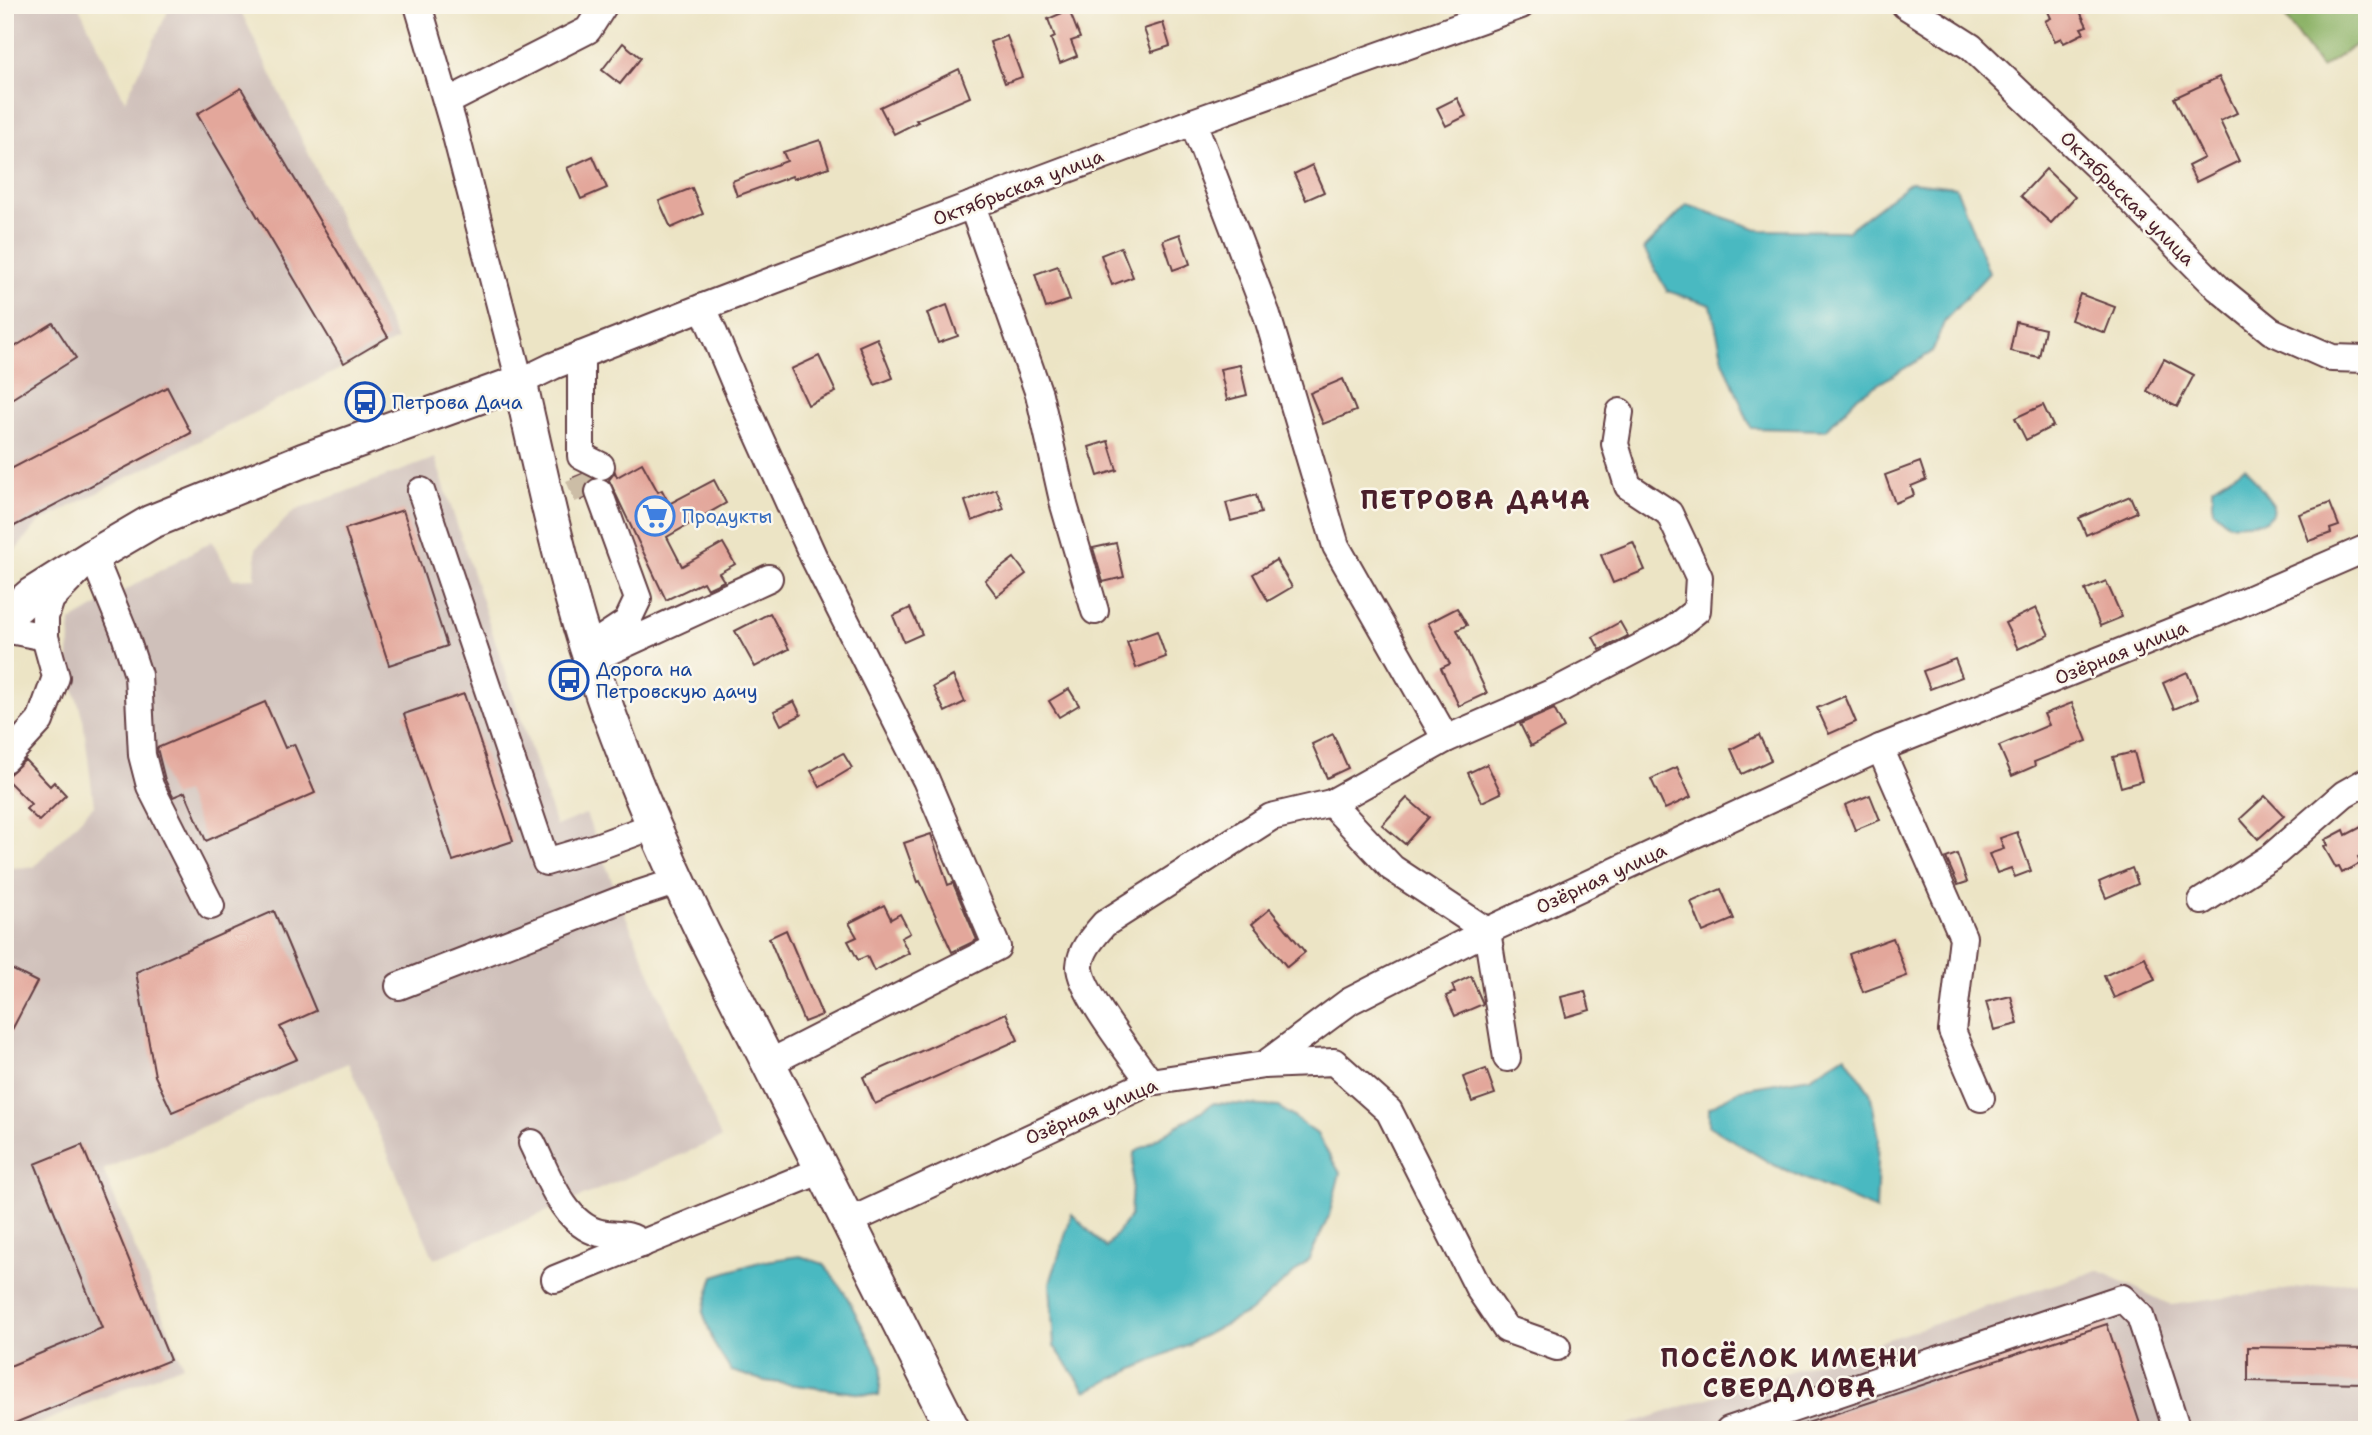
<svg xmlns="http://www.w3.org/2000/svg" width="2372" height="1435" viewBox="0 0 2372 1435" font-family="'Shantell Sans',sans-serif">
<style>
.industrial{fill:#cfc0ba}
.forest{fill:#8db368;stroke:#6c694a;stroke-width:2}
.water{fill:#4ab9c1;stroke:#4a6c76;stroke-width:2}
.building{fill:#e3a79b}
.lines{fill:none;stroke-linecap:round;stroke-linejoin:round}
.minor-tunnel{stroke:#ccbda6;stroke-width:26;stroke-dasharray:26 13;stroke-linecap:butt}
.minor-casing{stroke:#623d42;stroke-width:30}
.major-casing{stroke:#623d42;stroke-width:37}
.minor{stroke:#fff;stroke-width:26}
.major{stroke:#fff;stroke-width:33}
.labels{text-anchor:middle;stroke-width:5;stroke-linejoin:round;paint-order:stroke}
.street-label{font-size:19px;fill:#4a1f2b;stroke:#fbf7ec}
.transit-label{font-size:19px;fill:#164399;stroke:#fbf7ec;text-anchor:start}
.shop-label{font-size:19px;fill:#366cbe;stroke:#fbf7ec;text-anchor:start}
.district-label{font-size:26px;font-weight:bold;letter-spacing:2px;fill:#4a1f2b;stroke:#fbf7ec}
</style>
<rect width="100%" height="100%" fill="#fbf7ec"/>
<filter id="ink" filterUnits="userSpaceOnUse"><feTurbulence type="fractalNoise" baseFrequency=".0143" numOctaves="2"/><feDisplacementMap in="SourceGraphic" scale="14" xChannelSelector="R" yChannelSelector="G"/><feConvolveMatrix kernelMatrix="1 2 1 2 8 2 1 2 1" color-interpolation-filters="sRGB"/></filter>
<filter id="wash" filterUnits="userSpaceOnUse"><feTurbulence type="fractalNoise" baseFrequency=".00686" numOctaves="4" result="noise"/><feDisplacementMap in="SourceGraphic" scale="28" xChannelSelector="R" yChannelSelector="G"/><feGaussianBlur stdDeviation="1.57" result="paint"/><feColorMatrix in="noise" values="0 0 0 0 0 0 0 0 0 0 0 0 0 0 0 0 0 1.4 0 .05"/><feComposite in="paint" operator="in"/></filter>
<g filter="url(#wash)">
<rect width="100%" height="100%" fill="#ece4c5"/>
<g class="industrial">
<path d="M5 5H78L125 101 171 5H238L397 340 38 523 10 557 5 555Z"/>
<path d="M435 458 556 826 586 814 625 914 721 1138 434 1259 348 1063 103 1170 183 1365 23 1430H5V868L34 867 94 805 83 719 68 671 71 621 212 541 233 579 255 578 256 548 294 511Z"/>
<path d="M2098 1270 2171 1305 2367 1279V1430H1611Z"/>
</g>
<path class="forest" d="M2276 5H2367V37L2321 68Z"/>
<g class="water">
<path d="M1911 182 1956 187 1989 273 1945 320 1932 352 1858 396 1826 430 1751 428 1723 360 1711 305 1667 291 1644 249 1687 205 1761 230 1847 231Z"/>
<path d="M2245 467 2273 505 2272 514 2264 522 2229 524 2213 510V487Z"/>
<path d="M1845 1055 1870 1092 1879 1137 1876 1210 1772 1164 1709 1126V1108L1741 1089 1810 1077Z"/>
<path d="M1214 1103 1279 1107 1317 1134 1340 1173 1329 1216 1308 1261 1251 1311 1188 1344 1086 1391 1054 1346 1050 1283 1072 1214 1106 1248 1130 1216 1134 1153Z"/>
<path d="M800 1256 824 1264 846 1295 882 1365 879 1396 765 1381 731 1371 714 1344 703 1312 714 1276 759 1262Z"/>
</g>
<g id="blocks">
<g class="building">
<path d="M2045 5H2077L2087 26 2081 28 2084 33 2064 43 2061 38 2055 41 2045 21 2051 18Z"/>
<path d="M1069 10 1080 38 1071 41 1077 56 1060 63 1051 39 1055 37 1048 19Z"/>
<path d="M1163 23 1170 46 1152 52 1144 29Z"/>
<path d="M1007 36 1022 77 1005 83 990 42Z"/>
<path d="M623 43 641 58 620 84 602 70Z"/>
<path d="M959 69 970 97 916 120 918 122 894 134 880 107Z"/>
<path d="M2219 77 2237 113 2220 121 2239 161 2196 182 2188 166 2204 158 2174 98Z"/>
<path d="M241 88 388 337 344 363 197 114Z"/>
<path d="M1457 98 1466 116 1446 126 1437 108Z"/>
<path d="M820 140 829 167 793 179 792 176 737 196 732 181 787 161 783 152Z"/>
<path d="M593 156 607 188 581 199 567 168Z"/>
<path d="M1312 165 1324 192 1306 200 1294 174Z"/>
<path d="M2046 169 2075 197 2051 223 2021 196Z"/>
<path d="M692 188 703 214 671 228 659 201Z"/>
<path d="M1180 234 1190 264 1173 270 1163 240Z"/>
<path d="M1121 247 1133 277 1112 285 1101 255Z"/>
<path d="M1058 266 1070 300 1046 308 1035 274Z"/>
<path d="M2080 294 2115 307 2105 333 2071 320Z"/>
<path d="M947 305 958 336 938 343 927 313Z"/>
<path d="M2016 322 2045 329 2039 357 2010 351Z"/>
<path d="M53 323 76 358 5 403V353Z"/>
<path d="M877 338 893 378 875 385 859 346Z"/>
<path d="M819 356 836 392 808 405 791 369Z"/>
<path d="M2164 359 2194 375 2177 407 2147 391Z"/>
<path d="M1240 365 1247 395 1227 400 1220 369Z"/>
<path d="M1343 379 1356 411 1323 424 1310 393Z"/>
<path d="M167 387 191 433 5 531V472Z"/>
<path d="M2043 405 2053 426 2026 440 2015 418Z"/>
<path d="M1108 441 1117 470 1098 476 1089 447Z"/>
<path d="M1920 462 1926 480 1911 486 1914 495 1895 503 1885 475Z"/>
<path d="M642 463 658 492 662 490 669 504 714 480 726 503 667 537 682 566 723 543 735 564 719 573 724 581 707 589 703 582 666 600 609 480 615 472 617 477Z"/>
<path d="M582 474 591 479 584 489 585 498 581 500 572 478Z"/>
<path d="M996 489 1004 509 972 521 965 501Z"/>
<path d="M1256 495 1261 513 1231 521 1226 503Z"/>
<path d="M2130 496 2137 512 2086 535 2079 518Z"/>
<path d="M2330 503 2339 526 2330 529 2331 533 2309 541 2299 514Z"/>
<path d="M403 510 447 646 389 665 345 529Z"/>
<path d="M1633 542 1645 570 1613 583 1601 555Z"/>
<path d="M1116 543 1124 577 1103 582 1093 548Z"/>
<path d="M1014 558 1026 574 997 596 985 580Z"/>
<path d="M1276 560 1292 587 1268 601 1253 574Z"/>
<path d="M2106 581 2122 617 2100 626 2085 590Z"/>
<path d="M910 608 922 634 904 642 893 616Z"/>
<path d="M1457 608 1467 625 1457 630 1487 693 1459 706 1441 668 1450 664 1428 623Z"/>
<path d="M2036 608 2049 635 2018 649 2005 623Z"/>
<path d="M770 613 789 649 755 667 735 631Z"/>
<path d="M1620 622 1628 636 1600 650 1593 637Z"/>
<path d="M1157 631 1166 657 1136 668 1127 642Z"/>
<path d="M1955 659 1962 677 1930 689 1923 671Z"/>
<path d="M2187 672 2198 699 2174 709 2163 683Z"/>
<path d="M953 676 965 702 945 712 933 687Z"/>
<path d="M1069 689 1079 705 1059 717 1049 701Z"/>
<path d="M464 694 513 841 453 861 404 714Z"/>
<path d="M1845 696 1856 722 1829 734 1817 708Z"/>
<path d="M794 701 801 715 781 725 774 711Z"/>
<path d="M265 702 285 748 294 744 315 793 206 841 185 792 173 797 165 780 157 748Z"/>
<path d="M2072 703 2087 741 2034 762 2035 766 2012 776 1999 746 2049 725 2044 714Z"/>
<path d="M1554 709 1564 728 1531 746 1520 724Z"/>
<path d="M1333 734 1348 768 1327 778 1312 744Z"/>
<path d="M1759 735 1771 760 1742 774 1731 749Z"/>
<path d="M2134 752 2142 781 2121 787 2113 757Z"/>
<path d="M843 753 852 768 820 787 811 771Z"/>
<path d="M25 760 50 786 54 782 66 795 39 821 26 809 31 804 5 778Z"/>
<path d="M1487 764 1501 793 1482 802 1468 773Z"/>
<path d="M1677 767 1691 797 1665 809 1651 779Z"/>
<path d="M1870 795 1880 820 1855 830 1845 805Z"/>
<path d="M2265 796 2284 816 2258 839 2240 819Z"/>
<path d="M1407 798 1429 817 1405 844 1382 825Z"/>
<path d="M2367 824V852L2358 857 2361 863 2342 873 2339 867 2336 868 2324 847 2328 845 2325 840 2344 830 2346 835Z"/>
<path d="M2017 832 2031 871 2015 877 2011 868 1997 873 1989 854 2004 849 2000 838Z"/>
<path d="M931 834 948 885 953 883 977 940 952 952 920 881 918 882 904 843Z"/>
<path d="M1957 854 1967 882 1958 885 1946 858Z"/>
<path d="M2132 868 2138 884 2106 898 2099 882Z"/>
<path d="M1721 889 1734 919 1703 932 1691 902Z"/>
<path d="M884 905 891 919 900 914 910 933 901 938 909 953 874 971 867 956 858 960 848 941 857 937 849 923Z"/>
<path d="M1270 909 1305 952 1287 967 1252 924Z"/>
<path d="M274 911 316 1011 280 1027 297 1059 172 1112 155 1076 136 972Z"/>
<path d="M786 930 822 1015 804 1022 769 938Z"/>
<path d="M1893 938 1907 976 1863 992 1849 954Z"/>
<path d="M2145 957 2155 980 2114 998 2104 976Z"/>
<path d="M5 966 37 982 5 1043Z"/>
<path d="M1471 976 1483 1004 1455 1016 1446 996 1455 992 1452 985Z"/>
<path d="M1585 991 1590 1010 1566 1017 1561 997Z"/>
<path d="M2011 996 2018 1024 1994 1030 1986 1002Z"/>
<path d="M1006 1013 1018 1040 875 1104 863 1077Z"/>
<path d="M1486 1069 1495 1094 1472 1102 1463 1077Z"/>
<path d="M82 1145 170 1360 5 1427V1368L102 1328 35 1164Z"/>
<path d="M2107 1324 2142 1430H1795V1427Z"/>
<path d="M2248 1347 2367 1349V1383L2248 1381Z"/>
</g>
</g>
</g>
<g filter="url(#ink)">
<use href="#blocks" fill-opacity="0" stroke="#623d42" stroke-width="2"/>
<g class="lines">
<path class="minor-tunnel" d="M578 476 587 497"/>
<g class="minor-casing">
<g id="minor">
<path d="M418 5 454 128 520 382 553 366 703 307 972 205 1193 122 1521 5"/>
<path d="M1905 5 1971 47 2107 176 2218 288 2271 331 2332 358 2367 359"/>
<path d="M447 102 588 30 604 5"/>
<path d="M1193 122 1267 315 1336 546 1446 739"/>
<path d="M972 205 1039 394 1064 505 1095 611"/>
<path d="M703 307 734 381 814 558 926 780 997 947 769 1063"/>
<path d="M581 355V456L601 466"/>
<path d="M421 491 546 862 599 846 653 826"/>
<path d="M5 629 45 637"/>
<path d="M591 646 627 622 638 599 599 492"/>
<path d="M590 660 769 578"/>
<path d="M1880 748 1963 937 1952 1031 1981 1098"/>
<path d="M5 759 40 721 56 677 45 637V617L51 599 93 556 123 629 138 675 142 755 150 786 211 906"/>
<path d="M1331 803 1392 868 1487 931 1507 1058"/>
<path d="M2202 901 2271 857 2344 794 2367 781"/>
<path d="M399 986 620 900 678 881"/>
<path d="M1264 1065 1334 1062 1389 1111 1479 1289 1506 1329 1557 1347"/>
<path d="M1150 1082C1134 1059 1079 990 1080 966 1081 949 1094 936 1104 924L1271 817 1331 803 1446 739 1556 691 1671 631 1697 610 1699 577 1669 513 1628 486 1615 444 1620 412"/>
<path d="M532 1143C547 1173 563 1224 600 1233 615 1236 629 1232 642 1244"/>
<path d="M848 1222 1150 1082 1264 1065 1350 1001 1487 931 1880 748 2208 617 2367 548"/>
<path d="M555 1279 822 1170"/>
<path d="M1729 1430 2122 1298 2140 1316 2177 1430"/>
</g>
</g>
<g class="major-casing">
<path id="major" d="M5 617 31 595 93 556 151 522 304 460 520 382C540 470 559 560 586 646 617 745 658 840 703 933L953 1430"/>
</g>
<use href="#minor" class="minor"/>
<use href="#major" class="major"/>
</g>
</g>
<defs>
<g id="bus-ring" transform="scale(2.0125)"><circle r="9.5" fill="#fbf7ec" stroke="#1a4fb4" stroke-width="1.5"/><path d="M-5-6H5V4H4V6H2V4H-2V6H-4V4H-5ZM-3.5-4V0h7V-4ZM-3.5 1.2v1.5H-2V1.2ZM2 1.2v1.5H3.5V1.2Z" fill="#1a4fb4"/></g>
<g id="supermarket-ring" transform="scale(2.0125)"><circle r="9.5" fill="#fbf7ec" stroke="#3f7fe0" stroke-width="1.5"/><path d="M-6-5.5h2.5l.6 2H6L4.5 2H-2.5L-4.4-4H-6ZM-1.5 3.2a1.3 1.3 0 1 0 .1 0ZM3 3.2a1.3 1.3 0 1 0 .1 0Z" fill="#3f7fe0"/></g>
</defs>
<g fill-rule="evenodd">
<use href="#bus-ring" x="365" y="402"/>
<use href="#supermarket-ring" x="655" y="516"/>
<use href="#bus-ring" x="569" y="680"/>
</g>
<g class="labels">
<g class="street-label">
<text transform="translate(1018 187) rotate(-21)" y="7">Октябрьская улица</text>
<text transform="translate(2128 198) rotate(45)" y="7">Октябрьская улица</text>
<text transform="translate(2121 652) rotate(-22)" y="7">Озёрная улица</text>
<text transform="translate(1601 878) rotate(-25)" y="7">Озёрная улица</text>
<text transform="translate(1091 1111) rotate(-23)" y="7">Озёрная улица</text>
</g>
<g class="transit-label">
<text x="392" y="409">Петрова Дача</text>
<text x="596" y="676">Дорога на<tspan x="596" dy="22">Петровскую дачу</tspan></text>
</g>
<g class="shop-label">
<text x="682" y="523">Продукты</text>
</g>
<g class="district-label">
<text x="1476" y="509">ПЕТРОВА ДАЧА</text>
<text x="1790" y="1367">ПОСЁЛОК ИМЕНИ<tspan x="1790" dy="30">СВЕРДЛОВА</tspan></text>
</g>
</g>
<rect width="2372" height="1435" fill="none" stroke="#fbf7ec" stroke-width="28"/>
</svg>
